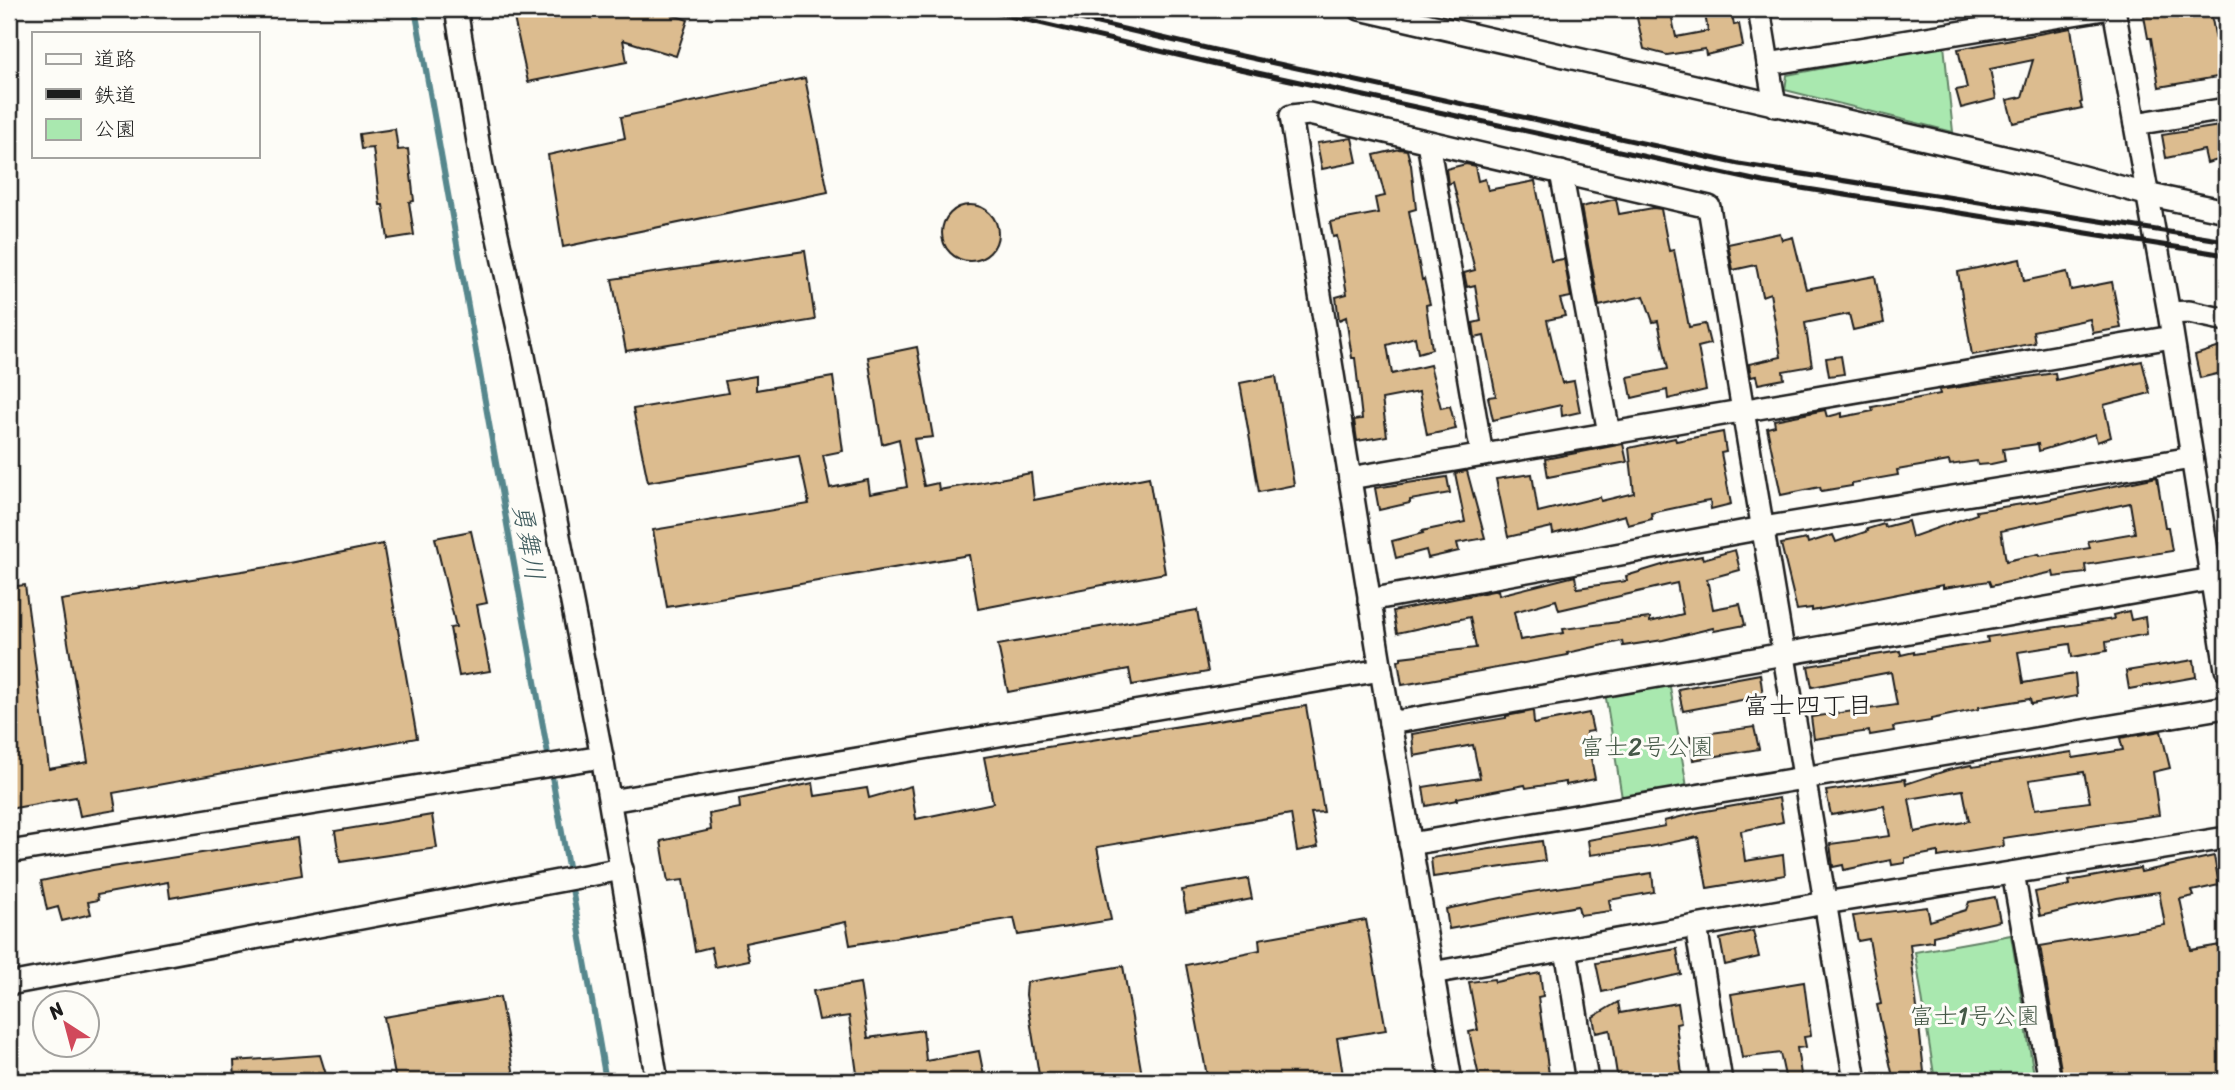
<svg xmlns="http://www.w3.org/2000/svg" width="2235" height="1090" viewBox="0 0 2235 1090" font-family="Sriracha,'Klee One',sans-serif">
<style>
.green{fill:#a9e8af;stroke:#628266;stroke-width:2}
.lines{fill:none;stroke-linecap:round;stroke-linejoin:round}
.stream{stroke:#57878d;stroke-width:6}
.building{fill:#dcbc8f;stroke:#1c1c1c;stroke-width:2;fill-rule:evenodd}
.minor-casing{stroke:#1c1c1c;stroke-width:26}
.minor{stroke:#fdfcf7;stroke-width:21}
.rail{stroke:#1c1c1c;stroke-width:5}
.labels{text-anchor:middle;stroke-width:6;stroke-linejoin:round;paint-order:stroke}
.park-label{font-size:24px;fill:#465948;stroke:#fdfcf7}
.water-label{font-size:26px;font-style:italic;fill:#3f5b5e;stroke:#fdfcf7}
.neighbourhood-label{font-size:26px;fill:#1c1c1c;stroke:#fdfcf7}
</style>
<rect width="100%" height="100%" fill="#fdfcf7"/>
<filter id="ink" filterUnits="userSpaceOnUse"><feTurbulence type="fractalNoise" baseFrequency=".0143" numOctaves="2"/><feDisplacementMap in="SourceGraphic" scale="14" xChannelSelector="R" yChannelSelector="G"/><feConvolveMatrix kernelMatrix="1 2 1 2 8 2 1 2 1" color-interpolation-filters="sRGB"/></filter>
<g filter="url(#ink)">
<g class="green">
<path d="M1944 45 1953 132 1785 90 1787 75Z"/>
<path d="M1669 681 1687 787 1622 798 1605 692Z"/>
<path d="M2011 935 2035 1081H1935L1915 952Z"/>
</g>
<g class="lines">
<path class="stream" d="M415 9C478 366 545 723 606 1081"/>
</g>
<g class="building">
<path d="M512 9H655L688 20 676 56 623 40 627 62 528 82Z"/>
<path d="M1635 9H1670L1676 37 1708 31 1704 9H1731L1734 25 1739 24 1743 46 1706 55 1705 49 1667 55 1644 49Z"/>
<path d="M2196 9H2210L2223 76 2159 87 2151 38H2148L2144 16Z"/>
<path d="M2071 28 2082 102 2080 103 2082 108 2013 123 2007 100 2022 97 2033 60 1990 69 1996 99 1961 108 1956 90 1967 88 1958 49Z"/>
<path d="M805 78 828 192 563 247 548 155 625 138 621 117Z"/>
<path d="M2226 125V158L2207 163 2204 150 2166 158 2162 135Z"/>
<path d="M395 129 398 150 408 149 414 201 409 202 414 235 388 239 383 205H380L373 148 361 149 359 134Z"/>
<path d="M1352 138 1357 162 1322 169 1317 143Z"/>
<path d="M1400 149 1407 150 1411 165 1416 209 1409 211 1422 280 1424 279 1430 304 1426 305 1432 349 1418 353 1415 337 1387 345 1392 374 1430 365 1441 408 1450 406 1456 429 1427 435 1419 392 1382 399 1387 436 1357 441 1354 420 1362 419 1355 358H1352L1346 317 1339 320 1336 297 1347 294 1337 236 1333 237 1330 222 1378 213 1375 198 1385 196 1374 155Z"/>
<path d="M1466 164 1475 166 1478 181 1485 179 1488 190 1535 181 1551 261 1564 259 1571 297 1560 299 1565 316 1547 320 1562 383 1574 381 1580 412 1562 416 1561 405 1493 420 1488 397 1496 396 1484 336 1475 338 1473 323 1481 321 1475 285 1467 287 1464 273 1475 270 1453 182 1448 184 1446 169Z"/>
<path d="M1616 199 1619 214 1653 208 1661 209 1669 251 1674 250 1689 327 1705 324 1710 344 1698 347 1706 390 1668 399 1667 390 1632 398 1628 377 1668 369 1658 321 1653 322 1644 296 1599 306 1581 207Z"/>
<circle cx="970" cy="233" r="28"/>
<path d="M1780 233 1782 240 1793 237 1806 289 1875 276 1884 323 1853 330 1849 314 1805 323 1812 366 1783 371 1784 379 1758 384 1756 376 1751 377 1749 364 1781 357 1770 293 1762 296 1756 265 1733 270 1728 244Z"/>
<path d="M805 251 815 320 626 351 612 279Z"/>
<path d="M2020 259 2024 281 2067 272 2071 290 2112 282 2121 328 2093 333 2090 319 2033 331 2035 343 1972 355 1958 272Z"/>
<path d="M917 347 933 437 914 439 924 486 938 483 939 490 1031 473 1034 500 1149 477 1165 573 978 609 969 555 667 607 653 530 809 504 799 456 648 482 633 409 728 393 725 381 756 376V390L833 377 843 451 823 455 830 488 868 480 870 494 907 487 899 439 882 444 868 357Z"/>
<path d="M2220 347 2225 372 2200 378 2195 355Z"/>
<path d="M1841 356 1844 374 1829 376 1826 358Z"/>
<path d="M2142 361 2150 393 2104 405 2111 437 2097 442 2095 434 2039 451 2038 444 2003 449 2005 461 1991 464 1978 465 1977 461 1950 465 1949 461 1897 470 1898 475 1852 483V486L1821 491 1820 487 1781 495 1767 428 1775 426 1774 420 1825 410 1827 417 1842 413V417L1873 411 1872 407 1940 394 1939 390 2055 373 2056 380Z"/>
<path d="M1276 376 1294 485 1259 492 1240 383Z"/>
<path d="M1723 432 1726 452 1721 453 1731 504 1711 509 1710 501 1703 502 1651 513 1652 519 1628 525 1625 515 1553 534 1552 527 1508 537 1496 479 1532 474 1538 512 1600 497 1601 501 1634 493 1629 448 1675 438 1676 441Z"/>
<path d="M1623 444 1627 462 1548 477 1545 459Z"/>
<path d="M1467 471 1485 538 1457 543 1459 551 1428 558 1426 550 1396 558 1392 541 1423 533 1422 531 1465 522 1455 473Z"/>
<path d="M1447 477 1450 493 1410 500V503L1379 510 1375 488Z"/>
<path d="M2157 477 2165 527H2168L2172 551 2085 565 2086 573 2054 577 2053 572 1991 586 1989 581 1943 588V585L1812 611V608L1797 610 1781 544 1807 539 1808 543 1833 535 1836 542 1868 531 1867 529 1884 524 1885 527 1908 521 1912 537 1977 514 1976 511 2042 501ZM2130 503 2135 533 2088 541 2090 548 2040 556 2039 554 2006 561 2001 531Z"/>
<path d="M471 531 487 603 477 605 490 671 459 676 450 628 456 627 435 538Z"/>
<path d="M383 544 417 738 113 793 116 810 80 816 76 797 9 809V587L25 585 49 769 88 762 61 600 274 566Z"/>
<path d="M1735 550 1740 570 1707 579 1713 609 1740 604 1745 625 1714 631 1713 628 1663 640 1623 646 1622 641 1567 653 1568 655 1402 685 1398 661 1401 660V657L1476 648 1470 617 1397 633 1393 611 1498 590 1499 595 1575 576 1577 588 1627 581 1626 576 1672 562 1702 556 1703 559ZM1677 583 1683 614 1650 622V618L1563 629 1564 633 1520 640 1514 612 1556 600 1559 610Z"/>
<path d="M1197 610 1208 672 1132 685 1129 669 1008 692 998 645Z"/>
<path d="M2129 611 2131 620 2145 617 2147 634 2106 642 2107 651 2072 657 2070 644 2018 652 2023 683 2075 674 2077 696 2031 704 2030 699 1979 707V709L1931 719V721L1893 727 1894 731 1870 735 1869 731 1814 739 1811 717 1897 705 1891 672 1812 687 1808 666 1900 651 1901 655 1914 652V654L1988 642 1987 637 2114 619 2113 615Z"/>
<path d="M2194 660 2196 677 2129 689 2126 671Z"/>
<path d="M1760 674 1763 696 1683 711 1678 689Z"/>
<path d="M1306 706 1324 812 1311 813 1318 847 1297 851 1291 814 1097 847 1111 920 1018 935 1014 918 850 945 846 922 745 943 749 960 715 967 711 947 695 951 683 880 668 882 661 841 711 830 709 814 740 808 739 799 813 783 815 796 867 788 869 798 911 786 916 819 993 803 984 757Z"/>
<path d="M1533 711 1534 724 1589 713 1593 731 1586 732 1595 779 1566 785V782L1526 788 1525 785 1457 798V800L1426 806 1423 787 1480 778 1473 745 1414 756 1412 734 1506 718V716Z"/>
<path d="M1754 727 1759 749 1693 760 1690 736Z"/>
<path d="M2161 731 2170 768 2153 772 2159 815 2003 838 2004 846 1938 857V852L1905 858V863L1892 865 1891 860 1844 870 1843 865 1833 867 1830 844 1890 836 1884 806 1831 815 1826 791 1905 779 1906 784 1948 770 1971 765 1972 767 2072 752 2073 758 2123 750 2120 738ZM2084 772 2090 802 2035 809 2029 780ZM1963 790 1969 821 1915 832 1909 799Z"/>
<path d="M1779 798 1783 822 1741 831 1745 861 1783 855 1785 875 1707 888 1698 837 1650 847 1590 855 1588 840 1665 826 1664 821 1700 812Z"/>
<path d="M432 815 437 848 340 862 335 831Z"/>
<path d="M297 838 302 875 170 898 168 882 97 895 98 900 88 902 91 914 62 921 58 907 47 910 41 881 93 870Z"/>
<path d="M1542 841 1545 861 1433 877 1431 858Z"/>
<path d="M2214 856 2219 885 2192 891 2194 896 2180 899 2191 950 2226 944V1081H2063L2040 946 2165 925 2159 892 2117 898 2040 916 2035 892 2070 885 2069 881 2140 868 2141 872Z"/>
<path d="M1652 873 1654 892 1609 900 1611 911 1580 915 1578 906 1449 929 1446 909 1531 892Z"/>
<path d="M1248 879 1252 899 1186 912 1182 890Z"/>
<path d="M1995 897 2000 921 1933 936V941L1910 944 1924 1072 1893 1077 1877 1005 1881 1004 1869 939 1858 941 1853 916 1927 907 1930 921 1966 910 1969 902Z"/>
<path d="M1366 920 1386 1030 1337 1038 1344 1081H1208L1186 965 1260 950 1259 939Z"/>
<path d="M1753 931 1759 957 1725 965 1720 939Z"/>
<path d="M1677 949 1681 974 1602 992 1596 963Z"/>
<path d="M1123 966 1143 1081H1040L1026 995 1027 982Z"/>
<path d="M1540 973 1543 996 1538 997 1550 1081H1480L1469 1032 1478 1030 1469 982 1494 979 1495 982Z"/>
<path d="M1804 982 1811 1036 1804 1037 1806 1047 1797 1048 1802 1081H1786L1780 1053 1742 1058 1731 994Z"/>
<path d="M860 983 868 1038 923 1030 926 1061 979 1051 985 1081H858L849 1016 819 1020 813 991Z"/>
<path d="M500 997 515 1081H396L384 1017Z"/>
<path d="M1618 1002 1620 1013 1678 1003 1681 1023 1676 1024 1682 1075 1641 1081H1618L1610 1030 1596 1033 1593 1017Z"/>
<path d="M320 1055 328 1081H235L234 1061Z"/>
</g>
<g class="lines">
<g class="minor-casing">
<g id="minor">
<path d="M456 9 482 166 523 351 602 757 657 1081"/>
<path d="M1360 9 2038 165 2146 194 2226 211"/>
<path d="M1759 9 1775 106"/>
<path d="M2114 9 2169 313 2226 669"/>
<path d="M1768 64 2104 9"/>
<path d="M2135 124 2226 109"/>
<path d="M1428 142 1482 455"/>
<path d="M1561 172 1609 433"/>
<path d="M2169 313 2189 312 2226 320"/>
<path d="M1350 478 2172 337"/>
<path d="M1369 600 1763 528 2192 458"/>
<path d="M1390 723 2212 579"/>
<path d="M610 801 1381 670"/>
<path d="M1410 844 2226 707"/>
<path d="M9 852 602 757"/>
<path d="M2013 873 2050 1081"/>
<path d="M1696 926 1721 1081"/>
<path d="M1566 949 1587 1081"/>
<path d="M1432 973 1825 903 2226 838"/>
<path d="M9 984 622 869"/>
<path d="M1451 1081 1381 670 1291 116 1309 114 1709 207 1855 1081"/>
</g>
</g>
<use href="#minor" class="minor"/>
<g class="rail">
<path d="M979 9 1216 64 1763 182 2226 255"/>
<path d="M1037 9 1219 51 1739 164 2226 241"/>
</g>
</g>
</g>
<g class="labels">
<g class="park-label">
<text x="1647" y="755">富士2号公園</text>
<text x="1975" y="1024">富士1号公園</text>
</g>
<g class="water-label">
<text transform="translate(529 542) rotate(80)" y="9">勇舞川</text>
</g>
<g class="neighbourhood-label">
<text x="1808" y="714">富士四丁目</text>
</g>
</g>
<rect width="2235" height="1090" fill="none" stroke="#fdfcf7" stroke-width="35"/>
<rect x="18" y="18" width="2200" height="1055" fill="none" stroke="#1c1c1c" stroke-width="2.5" filter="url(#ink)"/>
<rect x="32" y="32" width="228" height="126" fill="#fdfcf7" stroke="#a3a29f" stroke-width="2"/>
<rect x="46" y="54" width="35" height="10" fill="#fdfcf7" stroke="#a3a29f" stroke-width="2"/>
<text x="94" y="66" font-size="21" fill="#1c1c1c">道路</text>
<rect x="46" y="89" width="35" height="10" fill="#1c1c1c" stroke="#a3a29f" stroke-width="2"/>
<text x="94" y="102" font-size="21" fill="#1c1c1c">鉄道</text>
<rect x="46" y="119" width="35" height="21" fill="#a9e8af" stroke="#a3a29f" stroke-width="2"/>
<text x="94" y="136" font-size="21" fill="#1c1c1c">公園</text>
<g transform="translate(66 1024) rotate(324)"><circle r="33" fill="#fdfcf7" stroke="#a3a29f" stroke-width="2"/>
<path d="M0-5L12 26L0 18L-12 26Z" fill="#d1495b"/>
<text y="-10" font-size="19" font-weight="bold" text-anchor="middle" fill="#1c1c1c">N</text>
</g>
</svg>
